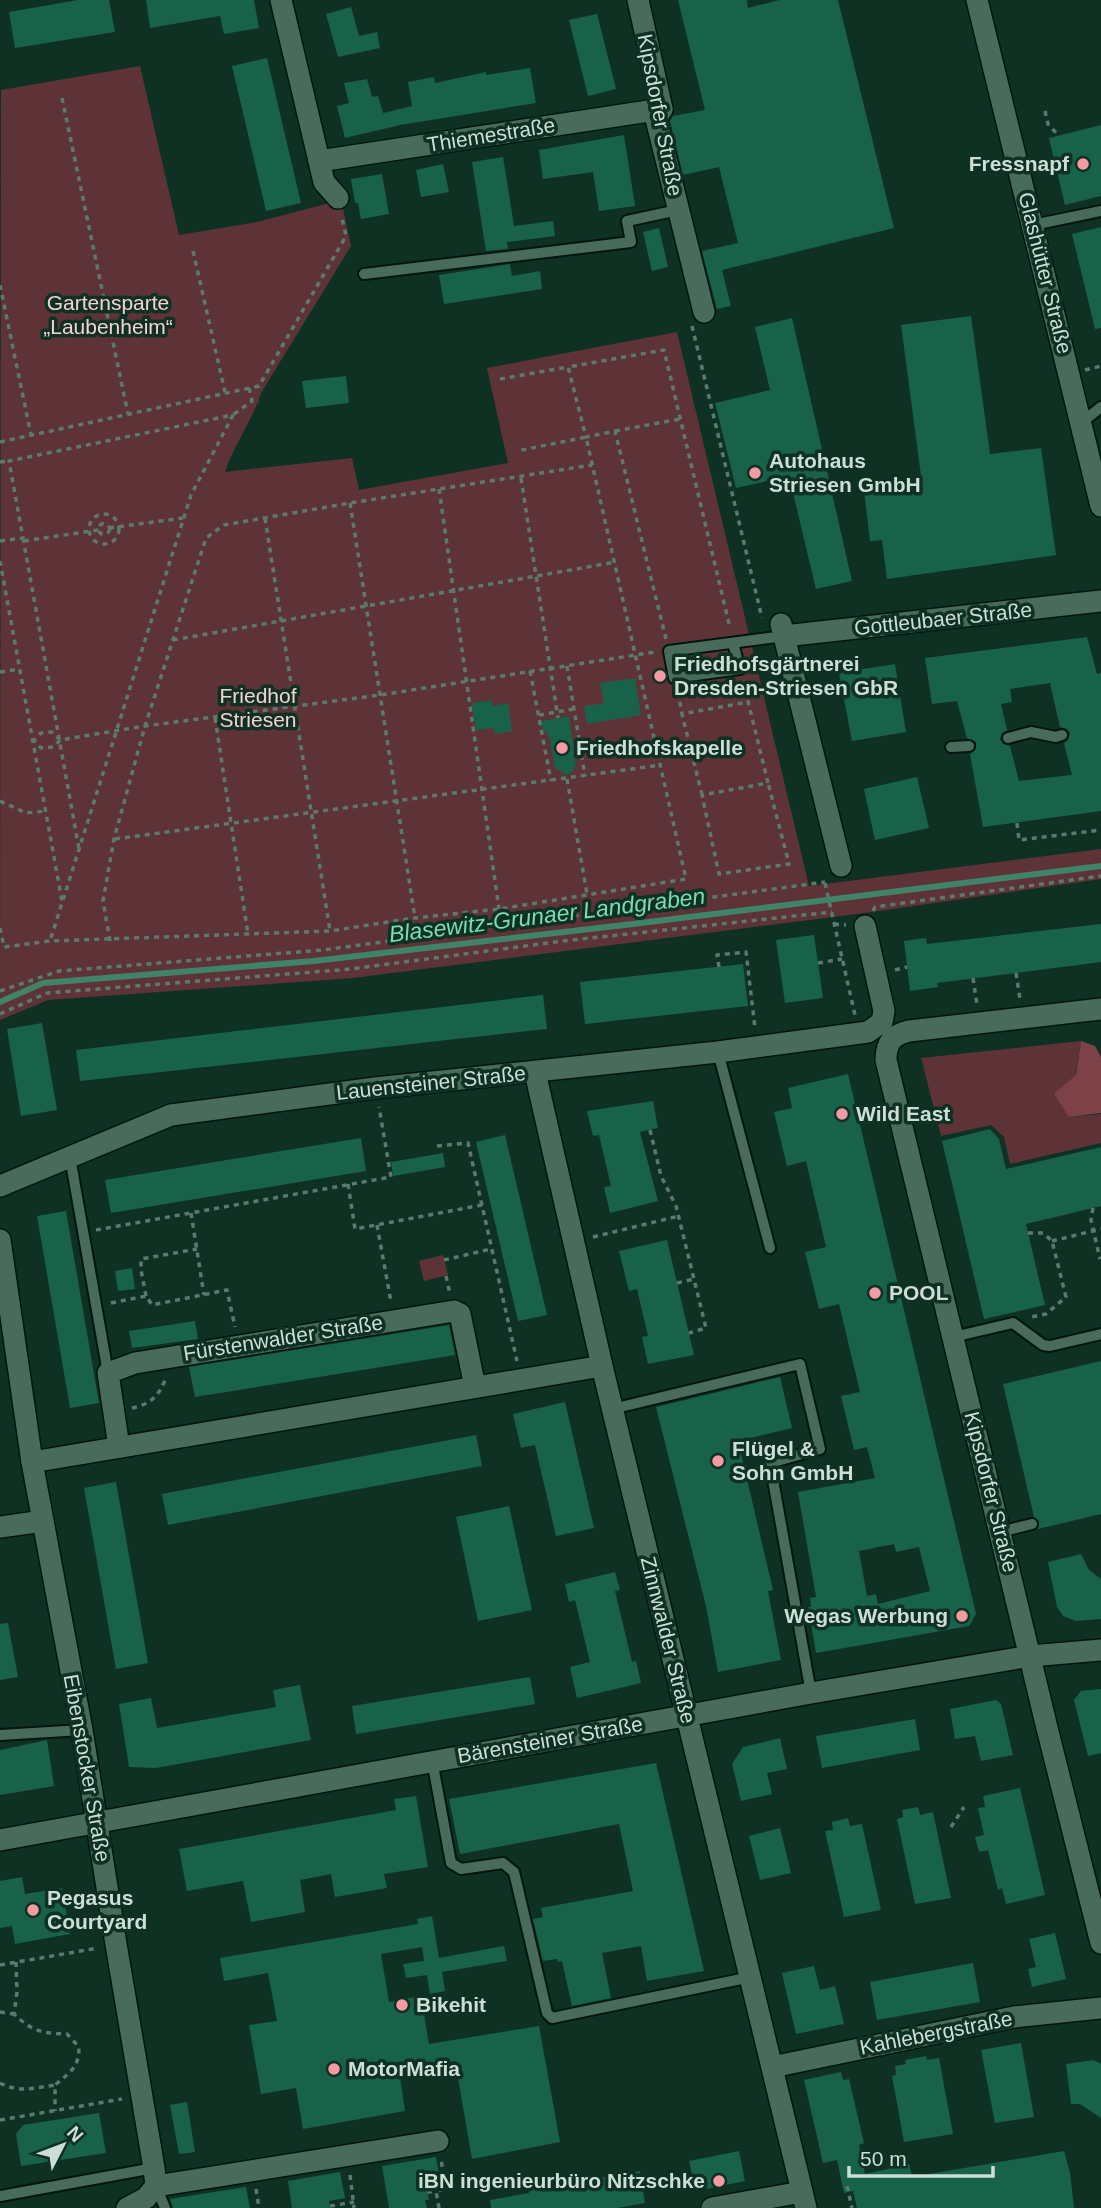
<svg xmlns="http://www.w3.org/2000/svg" width="1101" height="2208" viewBox="0 0 1101 2208" font-family="Helvetica,sans-serif">
<style>
.green{fill:#5d3337}
.forest{fill:#7d4248}
.lines{fill:none;stroke-linecap:round;stroke-linejoin:round}
.stream{stroke:#3f8469;stroke-width:6}
.building{fill:#186249;fill-rule:evenodd}
.lane-casing{stroke:#01170e;stroke-width:14}
.street-casing{stroke:#01170e;stroke-width:24}
.path{stroke:#5d796e;stroke-width:3.5;stroke-dasharray:5 5;stroke-linecap:butt}
.lane{stroke:#496b5c;stroke-width:10}
.street{stroke:#496b5c;stroke-width:21}
.poi-dot{fill:#f49aa2;stroke:#0f3124;stroke-width:2.5}
.labels{text-anchor:middle;stroke-width:7;stroke-linejoin:round;paint-order:stroke}
.street-label{font-size:21px;fill:#ccded6;stroke:#0f3124}
.poi-label{font-size:21px;font-weight:bold;fill:#ccded6;stroke:#0f3124;text-anchor:start}
.park-label{font-size:21px;fill:#f7d0d2;stroke:#0f3124}
.water-label{font-size:23px;font-style:italic;fill:#78ddb4;stroke:#0f3124}
</style>
<rect width="100%" height="100%" fill="#0f3124"/>
<g class="green">
<path d="M140 66 179 235 257 222 341 200 351 246 261 393C253 420 234 444 225 472L352 458 359 490 508 463 487 368 677 332 809 886 1101 849V879L879 911 353 978 48 1000 0 1020 1 90Z"/>
<path d="M1081 1041 1069 1117 1101 1114V1143L1010 1164 1004 1137 991 1125 941 1136 921 1058Z"/>
<path d="M443 1255 448 1275 424 1281 419 1261Z"/>
</g>
<path class="forest" d="M1081 1041 1095 1046 1101 1057V1113L1069 1117 1054 1094 1076 1075Z"/>
<g class="lines">
<path class="stream" d="M0 1002 43 983 314 961 633 924 1101 866"/>
</g>
<g class="building">
<path d="M78 0H109L115 32 15 48 9 12Z"/>
<path d="M146 0H254L259 28 224 34 220 16 150 28Z"/>
<path d="M678 0H747L748 8 779 0H838L894 228 722 270 731 306 717 309 702 251 738 243 719 167 683 175 670 121 673 116 705 110Z"/>
<path d="M351 7 359 36 377 32 380 48 338 57 326 14Z"/>
<path d="M597 14 616 89 588 96 569 20Z"/>
<path d="M267 58 301 203 266 211 232 66Z"/>
<path d="M530 68 536 103 400 125 345 138 337 106 349 103 344 83 367 79 372 97 378 96 383 113 412 106 408 82 434 77 435 83 486 72V75Z"/>
<path d="M1101 125V196L1065 205 1049 138Z"/>
<path d="M624 135 635 206 599 211 593 172 543 179 539 150Z"/>
<path d="M503 157 514 226 553 221 555 236 507 242 508 249 486 251 472 162Z"/>
<path d="M443 164 449 192 421 197 416 170Z"/>
<path d="M382 174 389 214 361 219 358 203H355L351 179Z"/>
<path d="M1101 227V328L1095 329 1072 234Z"/>
<path d="M659 228 668 267 652 271 643 232Z"/>
<path d="M510 264 512 276 540 271 542 289 444 304 439 275Z"/>
<path d="M971 316 990 454 1041 448 1056 555 887 579 882 540 870 541 864 490 922 483 901 325Z"/>
<path d="M792 318 852 581 816 589 789 476 736 488 715 403 770 390 755 327Z"/>
<path d="M346 376 349 403 306 408 302 381Z"/>
<path d="M1087 637 1097 674 1101 673V811L983 827 970 754 976 749V742L967 738 957 701 932 704 925 658ZM1050 683 1060 727 1067 729 1070 733 1068 740 1064 743 1072 775 1019 781 1010 746 1003 744 1000 739 1002 733 1007 730 1001 704 1012 702 1010 689Z"/>
<path d="M895 664 906 732 852 741 839 673Z"/>
<path d="M635 678 641 715 587 724 584 706 604 703 600 683Z"/>
<path d="M492 700V706L508 703 512 731 495 734 494 728 476 730 472 703Z"/>
<path d="M569 716 576 765 572 772 567 775 555 768 549 736 537 722Z"/>
<path d="M917 777 929 828 875 840 864 789Z"/>
<path d="M1101 924V962L937 983 938 987 910 991 904 941 926 938 927 944Z"/>
<path d="M814 935 823 998 785 1003 776 940Z"/>
<path d="M743 964 748 1006 585 1024 580 982Z"/>
<path d="M543 995 547 1029 80 1081 76 1050Z"/>
<path d="M42 1023 57 1110 21 1116 7 1029Z"/>
<path d="M848 1074 976 1614 969 1626 816 1653 808 1607H811L810 1598 816 1597 798 1492 875 1478 867 1447 854 1450 841 1396 860 1392 839 1304 819 1309 805 1252 826 1247 806 1161 787 1166 774 1112 792 1108 788 1088ZM894 1544 896 1552 919 1547 930 1591 878 1604 876 1594 867 1596 859 1551Z"/>
<path d="M653 1101 658 1128 640 1132 658 1201 610 1213 604 1187 611 1186 599 1135 593 1136 587 1111Z"/>
<path d="M990 1129 999 1139 1006 1169 1101 1147V1206L1026 1224 1045 1305 984 1319 942 1141Z"/>
<path d="M505 1135 547 1315 518 1321 476 1142Z"/>
<path d="M361 1138 366 1171 111 1213 105 1180Z"/>
<path d="M443 1153 445 1167 393 1176 391 1162Z"/>
<path d="M66 1211 99 1403 70 1408 37 1216Z"/>
<path d="M667 1240 694 1355 648 1364 642 1337 648 1336 637 1289 629 1291 619 1251Z"/>
<path d="M132 1268 135 1289 118 1291 115 1271Z"/>
<path d="M195 1321 198 1339 132 1348 129 1331Z"/>
<path d="M449 1325 455 1355 195 1397 189 1367Z"/>
<path d="M1101 1361V1514L1038 1529 1039 1521 1034 1517 1003 1384Z"/>
<path d="M780 1377 792 1428 738 1441 773 1590 768 1591 781 1660 718 1672 706 1606 656 1407Z"/>
<path d="M565 1402 594 1528 556 1536 535 1445 521 1448 513 1414Z"/>
<path d="M476 1435 482 1466 168 1525 162 1494Z"/>
<path d="M116 1482 148 1663 116 1669 84 1488Z"/>
<path d="M509 1506 532 1610 478 1621 456 1517Z"/>
<path d="M1081 1554 1089 1570 1101 1579V1619L1076 1621 1063 1616 1057 1607 1048 1562Z"/>
<path d="M615 1572 620 1590 615 1591 632 1662 636 1661 641 1683 577 1698 570 1667 590 1662 575 1600 569 1602 565 1584Z"/>
<path d="M8 1623 18 1677 0 1680V1624Z"/>
<path d="M530 1677 535 1704 356 1734 352 1706Z"/>
<path d="M300 1685 311 1740 156 1768 129 1767 119 1704 151 1698 157 1728 276 1707 273 1690Z"/>
<path d="M1101 1689V1753L1088 1756 1074 1700 1081 1691Z"/>
<path d="M996 1700 1001 1704 1013 1755 981 1761 975 1736 955 1739 950 1709Z"/>
<path d="M915 1719 920 1750 822 1768 816 1736Z"/>
<path d="M780 1738 787 1769 767 1773 772 1794 741 1801 732 1764 743 1747Z"/>
<path d="M47 1740 54 1786 0 1795V1750Z"/>
<path d="M656 1763 704 1971 647 1981 641 1946 602 1953 611 1998 572 2006 562 1961 558 1962 557 1959 543 1961 533 1919 543 1917 541 1908 633 1891 619 1824 460 1854 449 1799Z"/>
<path d="M1020 1788 1045 1895 1006 1904 1002 1888 998 1890 988 1850 979 1852 975 1837 984 1835 978 1808 985 1807 983 1796Z"/>
<path d="M416 1796 428 1867 384 1874 387 1888 335 1897 331 1874 300 1880 305 1912 251 1922 243 1881 187 1891 179 1849 396 1810 394 1799Z"/>
<path d="M918 1807 920 1815 933 1812 951 1898 915 1904 897 1819 903 1817 902 1810Z"/>
<path d="M848 1818 850 1826 862 1824 881 1910 844 1917 825 1831 833 1830 832 1822Z"/>
<path d="M780 1828 791 1873 760 1880 749 1836Z"/>
<path d="M22 1877 25 1894 62 1888 70 1934 15 1944 12 1926 0 1928V1881Z"/>
<path d="M432 1916 439 1958 504 1946 507 1961 442 1972 445 1991 430 1994 427 1975 406 1978 403 1964 424 1961 422 1947 381 1954 389 2002 421 1996 429 2044 539 2026 560 2142 472 2159 455 2061 399 2071 405 2111 303 2129 296 2088 261 2094 249 2025 277 2021 268 1973 224 1981 220 1958 418 1924 417 1919Z"/>
<path d="M1055 1933 1066 1979 1032 1987 1028 1969 1036 1967 1029 1939Z"/>
<path d="M973 1963 980 2002 877 2020 870 1982Z"/>
<path d="M814 1966 820 1990 835 1986 844 2024 796 2034 782 1973Z"/>
<path d="M1021 2043 1034 2117 995 2123 981 2050Z"/>
<path d="M926 2056 927 2060 939 2058 953 2134 904 2142 892 2076 896 2075 895 2066 906 2064 905 2060Z"/>
<path d="M1094 2060 1101 2064V2118L1080 2104H1071L1066 2064Z"/>
<path d="M841 2072 843 2080 849 2079 864 2143 859 2145 865 2174 909 2164 912 2177 1064 2151 1070 2173 1074 2208H857L853 2191 844 2193 837 2160 823 2163 804 2080Z"/>
<path d="M187 2102 195 2152 179 2154 170 2105Z"/>
<path d="M99 2113 106 2153 21 2166 16 2134 23 2125Z"/>
<path d="M739 2151 745 2181 696 2191 689 2161Z"/>
<path d="M436 2157 441 2184 426 2186 429 2200H425L427 2208H389L382 2166Z"/>
<path d="M640 2171 645 2203 617 2208H491L490 2200 529 2193 528 2190Z"/>
<path d="M340 2172 345 2198 329 2201 330 2208H292L288 2181Z"/>
<path d="M246 2187 250 2208H173L170 2199Z"/>
</g>
<g class="lines">
<g class="lane-casing">
<g id="lane">
<path d="M1033 225 1101 211"/>
<path d="M364 274 631 242 627 221 678 210"/>
<path d="M1081 423 1101 407"/>
<path d="M733 643 740 669 674 678 669 651C707 646 746 641 784 636"/>
<path d="M1008 738 1031 732 1056 737 1062 735"/>
<path d="M951 747 969 746"/>
<path d="M718 1052 770 1248"/>
<path d="M70 1157 108 1373"/>
<path d="M953 1337 1013 1323 1043 1345 1050 1346 1101 1334"/>
<path d="M612 1409 800 1364 820 1449 770 1463 811 1693"/>
<path d="M1000 1532 1032 1524"/>
<path d="M0 1735 82 1730"/>
<path d="M432 1760 451 1863 461 1869 503 1863 514 1872 547 2013 552 2018 751 1977"/>
<path d="M156 2186 165 2208"/>
<path d="M0 2196 154 2168"/>
</g>
</g>
<g class="street-casing">
<g id="street">
<path d="M281 0 324 182 338 198"/>
<path d="M638 0 662 109 656 119 704 312"/>
<path d="M977 0 1101 506"/>
<path d="M319 161 662 109"/>
<path d="M781 624 841 866"/>
<path d="M784 636 1101 601"/>
<path d="M1101 1009 909 1031C892 1035 886 1043 886 1060L1047 1728 1101 1943"/>
<path d="M535 1072 602 1366 806 2208"/>
<path d="M0 1186 171 1115 375 1088 718 1052 868 1032 882 1022 884 1011 865 926"/>
<path d="M0 1240 32 1462 82 1730 116 1944 154 2168 156 2186 146 2198 127 2208"/>
<path d="M119 1447 108 1373 135 1363 454 1311 460 1314 475 1387"/>
<path d="M32 1462 602 1366"/>
<path d="M0 1527 43 1521"/>
<path d="M0 1840 811 1693 1030 1656 1101 1650"/>
<path d="M772 2067 1014 2017 1101 2008"/>
<path d="M156 2186 438 2141"/>
<path d="M712 2208 802 2192"/>
</g>
</g>
<g class="path">
<path d="M62 98 128 414"/>
<path d="M1045 111 1048 124 1058 135"/>
<path d="M193 251 225 392"/>
<path d="M0 285 31 435"/>
<path d="M692 326 762 618"/>
<path d="M1085 370 1101 366"/>
<path d="M500 379 568 367"/>
<path d="M249 388 252 401 259 402"/>
<path d="M234 414 252 401"/>
<path d="M615 431 680 419"/>
<path d="M0 442 259 386 346 236 342 218"/>
<path d="M0 462 9 461"/>
<path d="M521 478 558 718"/>
<path d="M439 489 499 909"/>
<path d="M350 503 415 918"/>
<circle cx="104" cy="529" r="15"/>
<path d="M265 518 330 931"/>
<circle cx="104" cy="529" r="5.5"/>
<path d="M109 528 183 518"/>
<path d="M23 538 79 849"/>
<path d="M0 541 23 538 9 461 233 415 191 495 50 941"/>
<path d="M24 541 98 530"/>
<path d="M0 561 62 901"/>
<path d="M666 639 615 431 586 437 568 367 664 350 730 628"/>
<path d="M173 640 616 562"/>
<path d="M567 666 585 776"/>
<path d="M530 671 551 781"/>
<path d="M0 672 20 669"/>
<path d="M743 681 768 783 702 795 719 874 789 864 768 783"/>
<path d="M678 692 682 714"/>
<path d="M539 715 574 709"/>
<path d="M215 718 248 934"/>
<path d="M60 740 52 732 41 733 34 741 41 748 54 747 60 740 145 726 380 695 655 652"/>
<path d="M567 779 587 894"/>
<path d="M702 795 682 714 748 702"/>
<path d="M0 801 26 813 46 811"/>
<path d="M1017 823 1019 840 1101 830"/>
<path d="M115 839 661 765"/>
<path d="M825 883 855 1015"/>
<path d="M873 911 875 907 1101 876"/>
<path d="M834 924 846 925"/>
<path d="M0 928 4 947 50 941 330 931 415 918 499 909 686 879 586 437 517 451"/>
<path d="M110 941 103 901 114 839 145 726 206 538 224 525 350 503 592 465"/>
<path d="M818 963 842 959"/>
<path d="M719 967 717 955 746 952 755 1028"/>
<path d="M895 970 907 967"/>
<path d="M1016 973 1020 999"/>
<path d="M973 978 977 1005"/>
<path d="M0 991 59 971 323 950 825 882"/>
<path d="M0 1014 47 993 351 969 563 941 832 912"/>
<path d="M650 1130 661 1176 676 1206 706 1328 689 1333"/>
<path d="M437 1146 468 1143 517 1361"/>
<path d="M348 1184 355 1229 482 1205"/>
<path d="M1093 1208 1091 1220 1100 1259"/>
<path d="M191 1213 204 1295"/>
<path d="M377 1225 391 1302"/>
<path d="M96 1230 391 1177 379 1107"/>
<path d="M1028 1233H1043L1052 1241 1066 1297 1046 1314 1031 1317"/>
<path d="M593 1237 679 1216"/>
<path d="M1052 1241 1101 1229"/>
<path d="M444 1260 491 1249"/>
<path d="M446 1276 450 1294"/>
<path d="M677 1283 694 1279"/>
<path d="M146 1296 141 1270V1259L197 1249"/>
<path d="M111 1303 146 1296 152 1305 227 1290 235 1327"/>
<path d="M132 1408C152 1404 159 1395 166 1378"/>
<path d="M951 1827 964 1807"/>
<path d="M16 1962 17 1992 14 2014C33 2032 41 2033 67 2034L79 2047C79 2068 70 2072 55 2085V2111"/>
<path d="M0 1965 98 1948"/>
<path d="M0 2012 14 2014"/>
<path d="M0 2083C18 2093 35 2088 55 2085"/>
<path d="M0 2120 122 2099"/>
<path d="M350 2175 354 2208"/>
<path d="M847 2186 852 2208"/>
<path d="M256 2189 259 2208"/>
<path d="M427 2192 436 2191"/>
<path d="M330 2206 354 2202"/>
<path d="M439 2208 436 2191 446 2189 441 2160"/>
</g>
<use href="#lane" class="lane"/>
<use href="#street" class="street"/>
</g>
<g class="poi-dot">
<circle cx="1083" cy="164" r="7"/>
<circle cx="755" cy="473" r="7"/>
<circle cx="660" cy="676" r="7"/>
<circle cx="562" cy="748" r="7"/>
<circle cx="842" cy="1114" r="7"/>
<circle cx="875" cy="1293" r="7"/>
<circle cx="718" cy="1461" r="7"/>
<circle cx="962" cy="1616" r="7"/>
<circle cx="33" cy="1910" r="7"/>
<circle cx="402" cy="2005" r="7"/>
<circle cx="334" cy="2069" r="7"/>
<circle cx="719" cy="2181" r="7"/>
</g>
<g class="labels">
<g class="street-label">
<text transform="translate(660 115) rotate(79)" y="7">Kipsdorfer Straße</text>
<text transform="translate(491 135) rotate(-9)" y="7">Thiemestraße</text>
<text transform="translate(1045 273) rotate(76)" y="7">Glashütter Straße</text>
<text transform="translate(943 619) rotate(-6)" y="7">Gottleubaer Straße</text>
<text transform="translate(431 1083) rotate(-6)" y="7">Lauensteiner Straße</text>
<text transform="translate(283 1338) rotate(-9)" y="7">Fürstenwalder Straße</text>
<text transform="translate(991 1492) rotate(76)" y="7">Kipsdorfer Straße</text>
<text transform="translate(668 1640) rotate(76)" y="7">Zinnwalder Straße</text>
<text transform="translate(550 1740) rotate(-10)" y="7">Bärensteiner Straße</text>
<text transform="translate(87 1768) rotate(80)" y="7">Eibenstocker Straße</text>
<text transform="translate(936 2033) rotate(-11)" y="7">Kahlebergstraße</text>
</g>
<g class="poi-label">
<text x="1069" y="171" text-anchor="end">Fressnapf</text>
<text x="769" y="468">Autohaus<tspan x="769" dy="24">Striesen GmbH</tspan></text>
<text x="674" y="671">Friedhofsgärtnerei<tspan x="674" dy="24">Dresden-Striesen GbR</tspan></text>
<text x="576" y="755">Friedhofskapelle</text>
<text x="856" y="1121">Wild East</text>
<text x="889" y="1300">POOL</text>
<text x="732" y="1456">Flügel &amp;<tspan x="732" dy="24">Sohn GmbH</tspan></text>
<text x="948" y="1623" text-anchor="end">Wegas Werbung</text>
<text x="47" y="1905">Pegasus<tspan x="47" dy="24">Courtyard</tspan></text>
<text x="416" y="2012">Bikehit</text>
<text x="348" y="2076">MotorMafia</text>
<text x="705" y="2188" text-anchor="end">iBN ingenieurbüro Nitzschke</text>
</g>
<g class="park-label">
<text x="108" y="310">Gartensparte<tspan x="108" dy="24">„Laubenheim“</tspan></text>
<text x="258" y="703">Friedhof<tspan x="258" dy="24">Striesen</tspan></text>
</g>
<g class="water-label">
<text transform="translate(547 915) rotate(-7)" y="8">Blasewitz‐Grunaer Landgraben</text>
</g>
</g>
<g transform="translate(63 2145) rotate(48)" stroke="#0f3124" stroke-width="5" paint-order="stroke">
<path d="M0-5L12 26L0 18L-12 26Z" fill="#ccded6"/>
<text y="-10" font-size="19" font-weight="bold" text-anchor="middle" fill="#ccded6">N</text>
</g>
<path d="M849 2166v10h144v-10" fill="none" stroke="#ccded6" stroke-width="3.5"/>
<text x="860" y="2166" font-size="21" fill="#ccded6" stroke="#0f3124" stroke-width="5" paint-order="stroke">50 m</text>
</svg>
